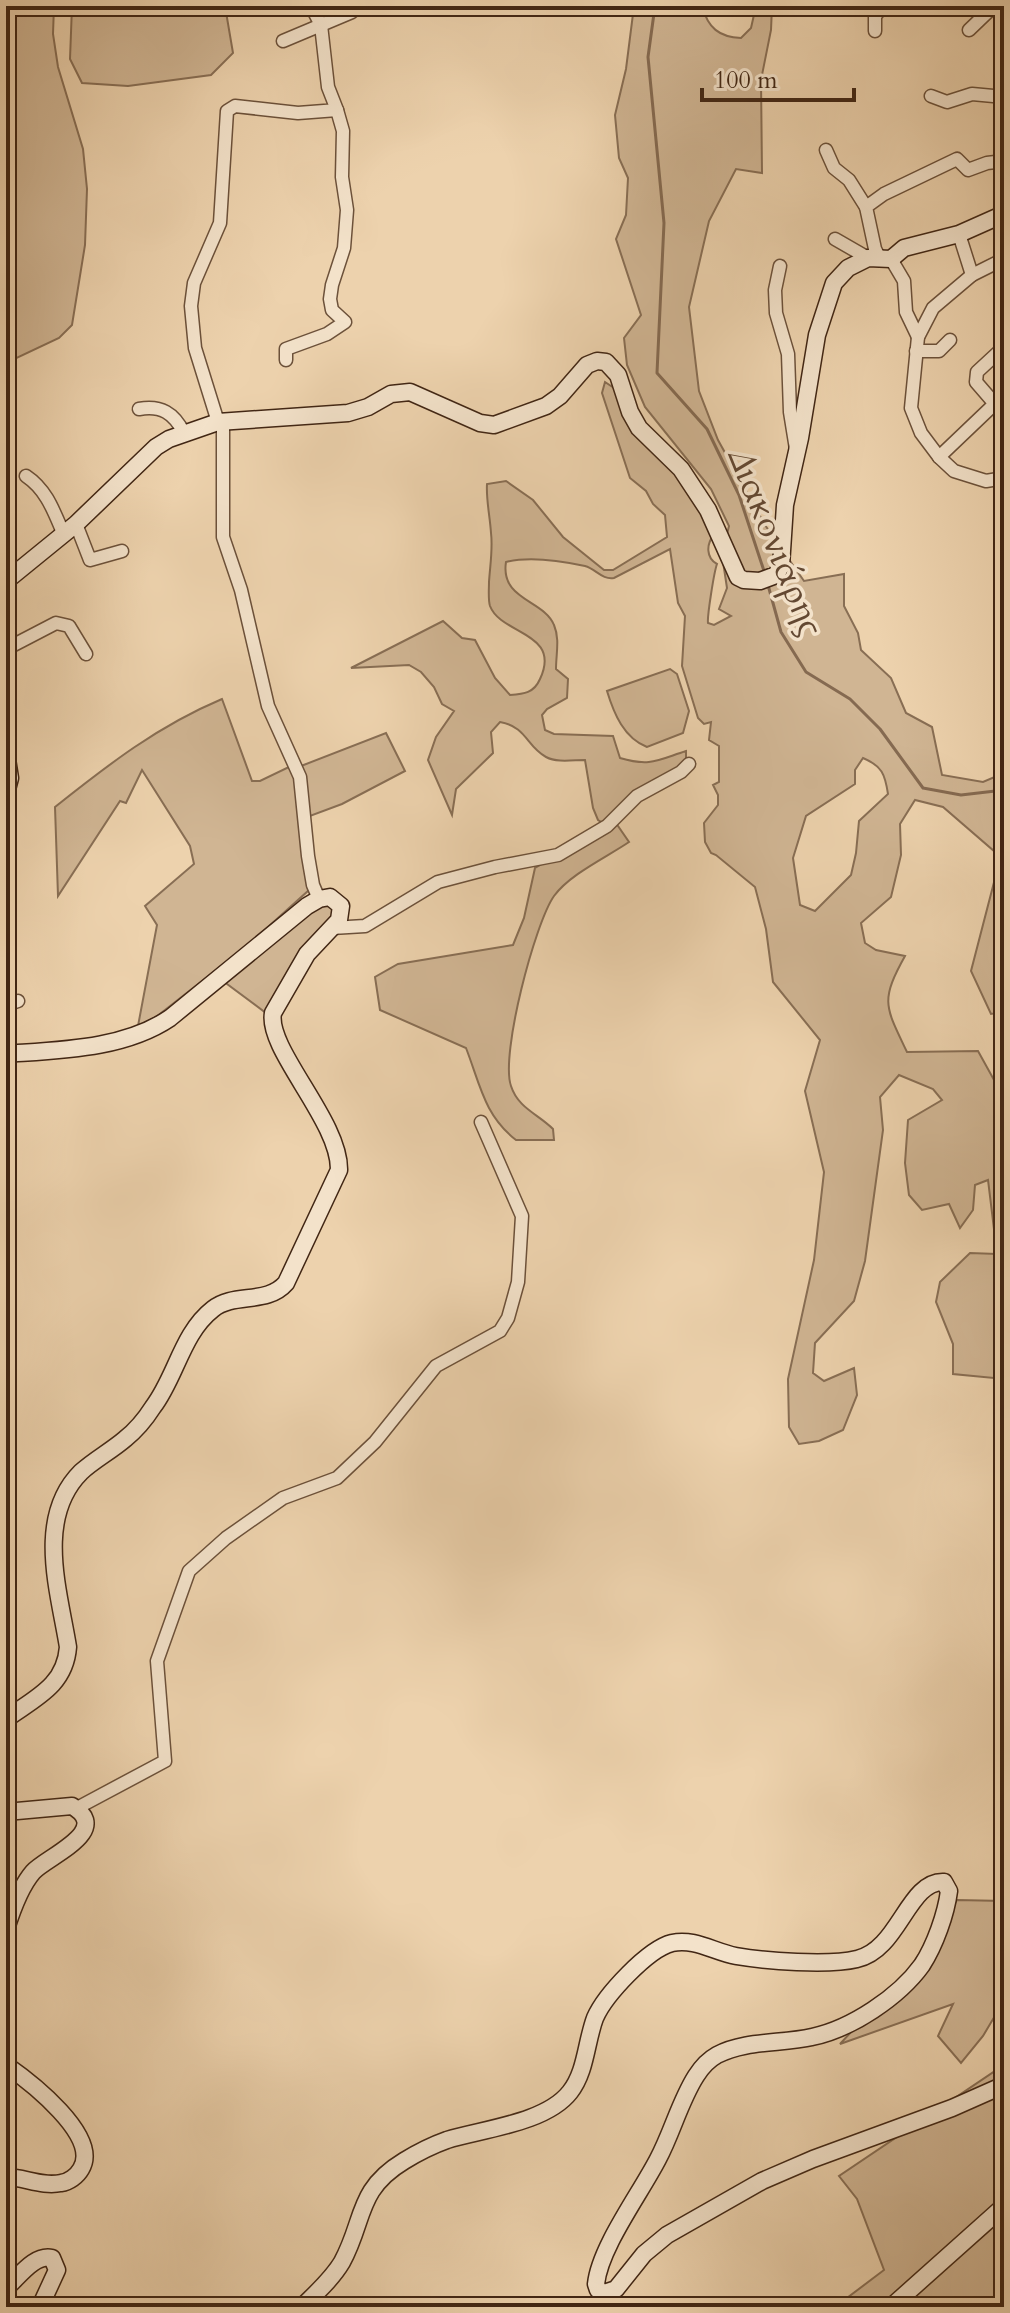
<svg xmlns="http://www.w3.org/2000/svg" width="1010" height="2313" viewBox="0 0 1010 2313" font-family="Cardo,serif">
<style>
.green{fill:#d0b593;stroke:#886e54;stroke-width:2;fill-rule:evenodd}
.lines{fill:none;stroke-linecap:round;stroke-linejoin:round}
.stream{stroke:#856a51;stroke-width:3}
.street-casing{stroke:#6c513a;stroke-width:15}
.secondary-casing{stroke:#412614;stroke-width:19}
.street{stroke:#f3e2ca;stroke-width:12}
.secondary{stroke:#f3e2ca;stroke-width:16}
.labels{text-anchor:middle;stroke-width:7;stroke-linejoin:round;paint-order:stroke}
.water-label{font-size:36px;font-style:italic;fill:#634832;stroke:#f3e2ca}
</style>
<rect width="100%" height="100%" fill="#edd2ad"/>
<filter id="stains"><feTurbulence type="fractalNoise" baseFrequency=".0025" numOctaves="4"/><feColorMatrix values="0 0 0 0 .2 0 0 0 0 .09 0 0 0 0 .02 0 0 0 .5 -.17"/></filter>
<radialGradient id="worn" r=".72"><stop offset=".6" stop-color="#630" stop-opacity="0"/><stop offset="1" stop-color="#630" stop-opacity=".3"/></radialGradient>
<g class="green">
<path d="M6 6H54L53 34 58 67 83 149 87 189 85 245 72 325 59 338 6 363Z"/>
<path d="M72 6H225L233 53 211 75 128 86 82 83 70 59Z"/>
<path d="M634 6H702C708 28 719 37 741 38L751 28 756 6H772L771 30 761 80 762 173 736 169 709 221 689 307 699 391 718 440 765 525 804 581 844 574V606L858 633 861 650 891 678 906 713 932 727 942 775 983 782 1004 773V828L994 851 943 807 915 800 900 824 901 855 891 897 861 923 865 943 876 950 905 956C880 1001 885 1006 907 1052L978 1051 1004 1098V1379L953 1374V1344L936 1302 940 1282 970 1253 997 1254 988 1180 975 1185 973 1210 960 1228 949 1204 922 1210 909 1195 905 1163 908 1120 942 1100 933 1089 899 1075 880 1097 883 1130 865 1261 854 1301 815 1343 813 1373 824 1381 854 1368 857 1395 843 1430 819 1441 799 1444 789 1427 788 1379 814 1260 824 1172 805 1091 820 1040 773 982 766 929 755 887 716 855 711 853 705 842 704 823 718 805V795L713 785 719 782V746L709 740 711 722 704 724 698 718 682 666 685 616 678 603 670 549 614 578C602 580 596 569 585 566 562 561 529 556 506 562 500 600 544 600 554 625 560 639 556 654 556 669L568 679 567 698 547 709 542 715 545 730 554 734 613 736 620 758C650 767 658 760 686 751V760L678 769 603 823 598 820 593 808 585 760C573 760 557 763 546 757 526 746 527 727 500 722L491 732 493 753 456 789 452 815 428 760 436 737 454 711 442 704 434 687 421 672 409 665 351 668 443 621 462 638 475 640 495 678 510 695C524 694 534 693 540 679 562 632 501 635 490 606 488 600 489 589 489 582 490 566 493 549 491 533 490 516 486 500 487 484L506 481 533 500 563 537 604 570H613L667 537 665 515 653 504 646 491 630 478 602 393 605 382 617 390 681 474 714 535C706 544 706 558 717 564 714 572 707 617 708 623L714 625 731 616 719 609 727 588 722 555 729 526 711 489 645 407 627 365 624 338 641 315 616 239 626 215 628 178 619 158 615 115 626 69ZM863 758C882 766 885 774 888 794L859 821 856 853 851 875 815 911 800 905 793 858 806 816 855 784V770Z"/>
<path d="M670 669 677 674 689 711 683 733 647 747C624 738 614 714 607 691Z"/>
<path d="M222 699 252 781H260L293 765 309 890 248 945 156 1017 138 1026 157 925 145 906 194 864 190 846 142 770 126 803 120 801 58 896 55 807C109 764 158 726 222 699Z"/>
<path d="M386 733 405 771 342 804 310 816 301 766Z"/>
<path d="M613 823 618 826 629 842C607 857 570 874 554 896 535 923 500 1055 511 1086 518 1108 538 1114 553 1129L554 1140H516C484 1115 480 1084 466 1048L380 1010 375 977 398 964 513 945 524 918 535 868Z"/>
<path d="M999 863 1004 871V1012L991 1014 971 971Z"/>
<path d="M326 900 337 911 266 1013 223 981Z"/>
<path d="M957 1900 1004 1901V2012L996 2014 983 2036 961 2063 938 2036 953 2004 840 2044 909 1969Z"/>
<path d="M1004 2065V2307H835L884 2270 857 2199 839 2176Z"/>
</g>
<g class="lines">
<g class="stream">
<path d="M655 6 648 57 664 223 657 373 707 429 739 495 765 574"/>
<path d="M768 585 781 632 806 672 850 699 880 729 923 788 961 795 1004 790"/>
</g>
<g class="street-casing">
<g id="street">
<path d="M830 6 901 9 920 6"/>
<path d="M969 30 994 6"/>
<path d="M875 31V16L883 6"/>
<path d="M283 41 352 12"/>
<path d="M931 96 947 102 972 94 1004 97"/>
<path d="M826 150 834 168 849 180 866 207"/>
<path d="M959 234 972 275"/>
<path d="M835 239 868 258"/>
<path d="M880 259 875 249 866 207 884 194 957 159 968 170 987 163 1004 161"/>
<path d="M891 259 904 281 906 312 918 337"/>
<path d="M1004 259 972 275 933 308 918 337 911 408 921 433 939 457 954 471 986 481 1004 478"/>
<path d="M780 266 775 290 776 313 788 354 790 412 796 449"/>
<path d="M916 351H939L950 340"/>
<path d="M286 360V349L327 334 345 322 332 310 330 299 332 285 344 248 347 210 342 177 343 131 337 110"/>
<path d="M995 404 976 382 977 372 1004 347"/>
<path d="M139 409C161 405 174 413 184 433"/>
<path d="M218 422 195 348 191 306 194 283 220 223 227 111 235 106 298 113 337 110 328 87 321 25 311 6"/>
<path d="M223 422V537L241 590 268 706 300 777 308 856 313 885 319 899"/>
<path d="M939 457 1004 395"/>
<path d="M26 476C47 490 54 512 64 535"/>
<path d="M76 524 90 560 122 551"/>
<path d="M6 649 56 623 69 626 86 654"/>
<path d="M332 928 365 926 438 882 495 867 558 855 607 826 637 796 681 772 689 764"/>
<path d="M6 1005 18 1001"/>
<path d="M77 1808 165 1761 157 1661 189 1571 226 1538 283 1498 337 1478 375 1442 436 1366 500 1331 508 1318 518 1282 522 1216 481 1122"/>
</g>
</g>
<g class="secondary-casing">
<g id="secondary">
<path d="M6 581 76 524 156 447 169 439 218 422 348 413 368 407 391 394 410 392 480 423 494 425 546 406 560 396 587 365 597 361 606 362 618 375 630 412 639 428 681 469 708 510 738 577 744 580 760 581 776 575 781 566 785 505 800 438 817 335 834 283 848 268 868 258 891 259 904 248 959 234 1004 214"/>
<path d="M6 753 10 778 6 793"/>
<path d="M6 1054C61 1050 124 1049 170 1018L307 906 319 899 330 897 341 906 339 920 307 954 273 1013C266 1049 340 1121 339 1170L286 1283C267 1305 234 1292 213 1309 182 1333 176 1377 153 1407 146 1418 135 1431 125 1439 111 1451 94 1460 81 1472 35 1518 59 1591 68 1647 65 1686 35 1698 6 1719"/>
<path d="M6 1812 72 1806C114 1831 46 1857 33 1872 20 1887 12 1910 6 1929"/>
<path d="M6 2065C29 2081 101 2136 81 2169 77 2176 69 2182 61 2183 42 2187 24 2177 6 2177"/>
<path d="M6 2288C19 2277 34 2254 52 2258L57 2270 40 2307"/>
<path d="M302 2307C316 2293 332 2279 342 2262 365 2220 356 2190 404 2161 417 2153 433 2145 447 2140 483 2129 546 2123 570 2092 586 2072 586 2042 595 2018 605 1995 648 1949 672 1943 695 1938 714 1952 736 1956 766 1961 828 1966 857 1959 899 1950 908 1880 944 1882L949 1891C946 1914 935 1945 922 1965 899 1997 851 2029 812 2037 782 2044 745 2040 717 2055 708 2060 701 2068 696 2076 680 2101 672 2133 658 2159 640 2194 600 2247 596 2284L598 2290 604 2293 616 2289 644 2254 667 2235 762 2181 813 2159 952 2108 1004 2085"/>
<path d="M891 2307 1004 2206"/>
</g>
</g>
<use href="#street" class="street"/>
<use href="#secondary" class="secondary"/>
</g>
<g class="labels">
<g class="water-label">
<text transform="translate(777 541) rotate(68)" y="13">Διακονιάρης</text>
</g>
</g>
<rect width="1010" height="2313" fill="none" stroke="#edd2ad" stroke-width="32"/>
<rect x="8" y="8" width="994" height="2297" fill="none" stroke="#412614" stroke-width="4"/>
<rect x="16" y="16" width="978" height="2281" fill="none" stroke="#412614" stroke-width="2"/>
<path d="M702 88v12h152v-12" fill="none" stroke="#412614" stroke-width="4"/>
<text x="714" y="88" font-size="24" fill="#412614" stroke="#f3e2ca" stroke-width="6" paint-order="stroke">100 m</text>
<rect width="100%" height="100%" filter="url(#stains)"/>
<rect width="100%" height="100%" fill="url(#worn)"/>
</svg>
